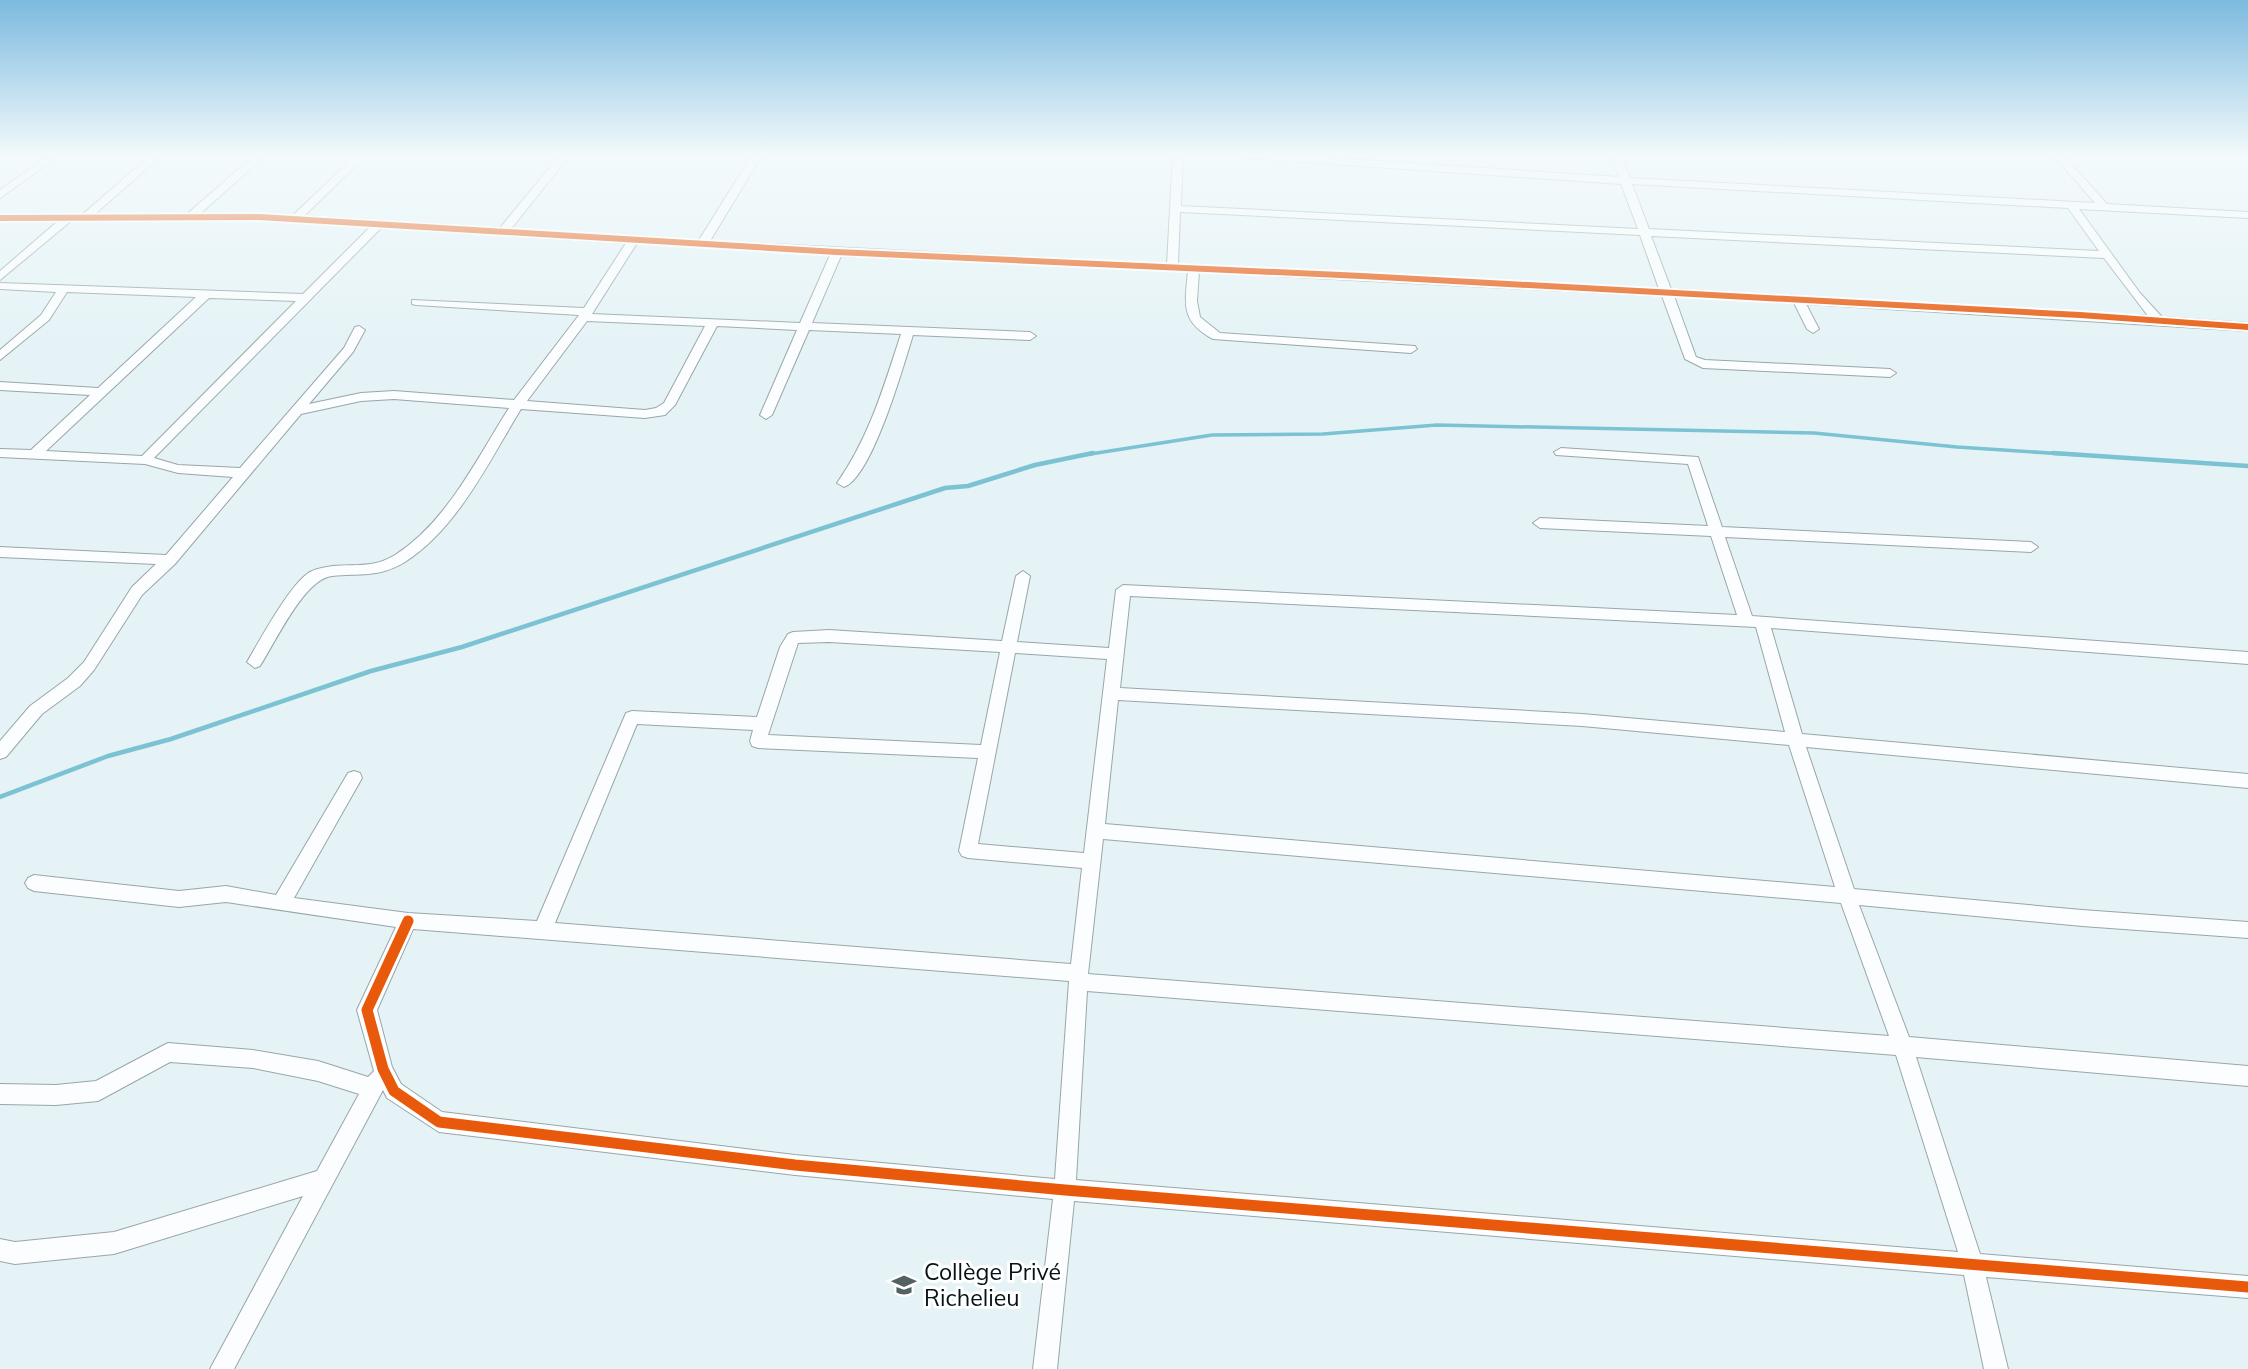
<svg xmlns="http://www.w3.org/2000/svg" width="2248" height="1369" viewBox="0 0 2248 1369" font-family="Mulish,sans-serif">
<style>
.lines{fill:none;stroke-linecap:round;stroke-linejoin:round}
.stream-far1{stroke:#7bc3d2;stroke-width:3.5}
.stream{stroke:#7bc3d2;stroke-width:4.5}
.minor-casing{stroke:#99a6a9;stroke-width:2}
.minor{fill:#fbfdfe;fill-rule:evenodd}
.cycleway-far1-casing{stroke:#fff;stroke-width:10}
.cycleway-casing{stroke:#fff;stroke-width:16}
.cycleway-far1{stroke:#e8590c;stroke-width:6}
.cycleway{stroke:#e8590c;stroke-width:11}
.labels{text-anchor:middle;stroke-width:6;stroke-linejoin:round;paint-order:stroke}
.near-poi-label{font-size:23px;fill:#051316;stroke:#fff;text-anchor:start}
</style>
<rect width="100%" height="100%" fill="#e5f3f6"/>
<g class="lines">
<path class="stream-far1" d="M1084 455 1212 435 1323 434 1437 425 1814 433 1957 447 2080 455"/>
<g class="stream">
<path d="M2053 453 2248 466"/>
<path d="M0 797 108 756 171 739 371 671 462 647 945 488 968 486 1035 465 1093 453"/>
</g>
<g class="minor-casing">
<g id="minor">
<path d="M49 155H60L0 198V190Z"/>
<path d="M151 155H162L95 214H187L255 155H266L200 214 292 216 357 155H367L304 216 500 228 560 155H570L511 229 699 240 752 155H762L710 241 1167 264 1173 155H1183L1181 206 1638 229 1621 184 1246 158 1241 155H1286L1619 177 1611 155H1621L1630 178 2095 203 2053 155H2063L2107 204 2248 212V218L2079 209 2140 293 2162 317 2248 323V331L1806 304 1819 329 1813 333 1807 329 1794 303 1674 296 1696 357 1705 360 1890 369 1896 373 1890 377 1703 368 1685 359 1662 296 1199 272 1197 301 1200 317 1220 333 1415 346 1417 349 1411 353 1213 339C1180 321 1185 304 1188 271L841 256 812 323 1030 332 1036 336 1030 340 913 335C904 364 872 478 844 487L837 483C869 438 884 386 901 334L809 330 772 415 766 419 760 415 797 330 717 326 675 405 665 415 645 418 521 409C489 461 458 528 405 562 379 578 360 573 332 576 304 579 275 643 260 666L255 668 247 662C260 640 288 588 307 574 313 569 325 567 333 566 355 564 374 568 395 555 447 522 477 458 509 408L394 399 361 401 301 414 175 564 142 595 94 670 80 686 42 714 6 757 0 759V741L30 706 68 678 84 662 132 587 156 564 0 557V547L166 555 233 477 178 473 145 464 0 457V449L31 450 90 395 0 390V382L98 388 196 297 67 292 49 320 0 360V350L41 315 56 292 0 289V283L303 294 370 227 259 220 71 221 0 280V271L58 221H0V215L83 214ZM1632 184 2068 208 2099 251 1649 229ZM1180 212 1640 235 1659 289 1178 264ZM381 228 626 243 584 308 412 300V304L416 305 579 315 514 400 394 391 361 393 309 404 353 352 365 330 359 326 355 327 344 348 240 468 178 465 154 458ZM1651 236 2104 258 2148 316 1671 289ZM637 243 830 255 800 323 592 314ZM209 298 296 301 142 456 46 451ZM587 321 705 326 664 403 656 408 645 410 527 401Z"/>
<path d="M1561 448 1698 457 1722 527 2031 542 2038 547 2031 552 1725 537 1752 616 2248 652V664L1771 628 1802 734 2248 774V788L1806 747 1854 889 2082 910 2248 922V938L2082 926 1859 905 1909 1037 2248 1066V1086L1916 1057 1980 1254 2248 1276V1298L1986 1277 2008 1369H1984L1964 1275 1074 1201 1057 1369H1033L1053 1199 795 1175 439 1132 387 1098 383 1090 234 1369H210L303 1196 114 1254 15 1264 0 1261V1239L15 1242 114 1232 317 1171 359 1094 318 1081 253 1068 170 1062 98 1101 56 1105 0 1104V1084L56 1085 96 1081 168 1043 253 1050 318 1061 368 1077 374 1071 357 1010 396 927 226 902 179 907 34 891 28 888 25 883 28 878 34 875 179 891 226 886 276 895 348 773 354 771 360 773 362 778 294 898 408 913 537 921 626 713 632 711 757 717 780 647 788 634 793 632 829 630 1002 641 1016 576 1023 571 1030 576 1017 642 1109 648 1116 590 1123 585 1737 615 1711 536 1540 528 1533 523 1540 518 1708 526 1688 464 1556 455 1554 452ZM1130 596 1756 627 1785 732 1582 714 1120 688ZM829 642 1000 652 981 745 768 735 798 643ZM1015 653 1107 659 1084 853 978 844ZM1118 700 1582 726 1789 745 1835 887 1105 824ZM637 724 753 730 750 741 752 746 758 748 978 758 959 851 962 856 968 858 1082 868 1071 964 555 923ZM1103 839 1841 903 1889 1036 1088 974ZM413 929 1069 981 1055 1179 795 1155 442 1112 401 1084 392 1067 377 1010ZM1087 991 1896 1055 1958 1252 1076 1180Z"/>
</g>
</g>
<use href="#minor" class="minor"/>
<g class="cycleway-far1-casing">
<path id="cycleway-far1" d="M0 218 259 217 837 252 1362 276 2080 315 2248 327"/>
</g>
<g class="cycleway-casing">
<path id="cycleway" d="M408 921 367 1010 383 1069 394 1091 439 1122 795 1165 1065 1190 2248 1287"/>
</g>
<use href="#cycleway-far1" class="cycleway-far1"/>
<use href="#cycleway" class="cycleway"/>
</g>
<linearGradient id="sky" x2="0" y2="1"><stop stop-color="#7cbadf"/><stop offset="0.45" stop-color="#f3fafb"/><stop offset="1" stop-color="#f3fafb" stop-opacity="0"/></linearGradient>
<rect width="2248" height="346" fill="url(#sky)"/>
<defs>
<g id="school-bare" transform="scale(1.89)"><path d="M0-5L7-2L0 1L-7-2ZM-4 1L0 2.5L4 1V4Q0 6-4 4Z" fill="#536164" stroke="#fff" stroke-width="2.5" paint-order="stroke"/></g>
</defs>
<g fill-rule="evenodd">
<use href="#school-bare" x="904" y="1285"/>
</g>
<g class="labels">
<g class="near-poi-label">
<text x="924" y="1280">Collège Privé<tspan x="924" dy="26">Richelieu</tspan></text>
</g>
</g>
</svg>
